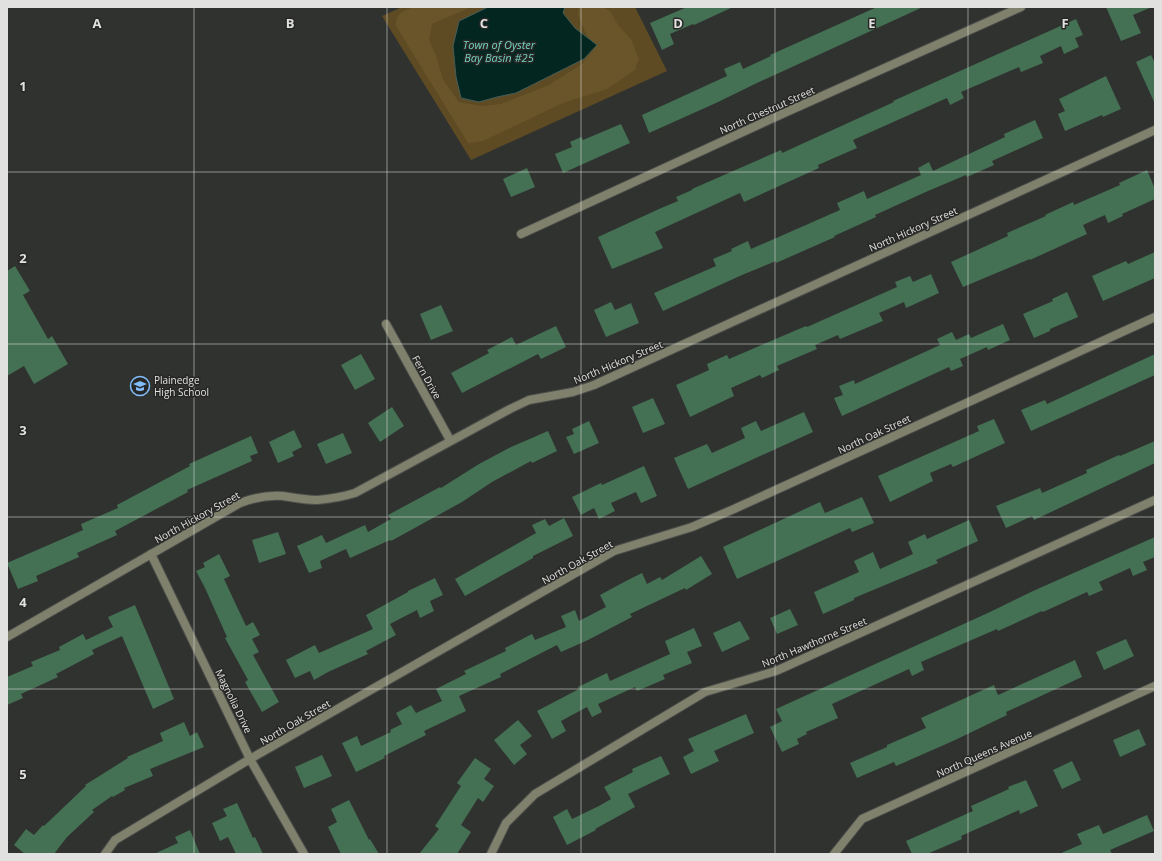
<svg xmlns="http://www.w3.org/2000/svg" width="1162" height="861" viewBox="0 0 1162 861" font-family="'Open Sans',sans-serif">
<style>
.green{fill:#5e4b23}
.forest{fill:#695529}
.water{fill:#042620;stroke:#465e5a}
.building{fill:#447054}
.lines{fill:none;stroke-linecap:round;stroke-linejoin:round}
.street-casing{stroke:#4c4e4b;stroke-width:10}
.street{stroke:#80816c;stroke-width:8}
.grid{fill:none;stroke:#e1e2e0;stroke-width:1;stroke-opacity:0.55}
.labels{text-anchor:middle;stroke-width:3;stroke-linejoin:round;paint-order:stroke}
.street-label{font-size:10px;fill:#e1e2e0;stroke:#272826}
.poi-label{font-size:10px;fill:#e1e2e0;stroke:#272826;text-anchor:start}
.water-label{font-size:11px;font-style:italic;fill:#72d3bf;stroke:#272826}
.grid-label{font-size:13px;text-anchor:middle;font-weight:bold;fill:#e1e2e0;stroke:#272826;stroke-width:3;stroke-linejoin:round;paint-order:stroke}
</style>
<rect width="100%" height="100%" fill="#30322f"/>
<path class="green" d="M402 7H635L667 71 471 160 382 16Z"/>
<path class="forest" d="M413 7H471L432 24 429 40 436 55 443 80 459 102 481 106 501 104 549 85 582 64 597 45 588 38 578 15 579 7H602L610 11 618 25 631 39 639 59 635 70 607 89 563 103 483 141 468 143 396 26C396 13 402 12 413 7Z"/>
<path class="water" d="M488 7H565L563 13 575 28 597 45 584 59 516 93 497 97 479 102 461 98 456 77 453 46 459 21Z"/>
<g class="building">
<path d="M687 7H733L694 25 693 24 670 34 674 44 662 50 650 23Z"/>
<path d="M877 7H923L759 82 716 103 649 133 642 115 727 76 724 69 740 62 743 69 771 56 770 55Z"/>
<path d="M1106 7H1152L1133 15 1141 33 1121 41Z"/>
<path d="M1076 19 1083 35 1075 38 1079 47 1064 54 1061 46 1040 56 1043 63 1021 72 1019 67 961 92 964 98 950 105 947 98 853 140 857 148 818 165 819 168 744 202 740 193 655 232 663 248 612 269 598 237 659 209 678 201 676 197 692 190V189L781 150 782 153 894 102 893 101Z"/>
<path d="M1151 55 1155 63V104L1136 62Z"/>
<path d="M1106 76 1121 109 1103 117 1102 115 1065 131 1058 114 1065 111 1059 99Z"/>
<path d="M1035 120 1043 138 992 161 994 165 967 177 966 175 928 191 875 215 876 217 834 236 835 237 776 263V261L742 275 663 311 654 293 716 266 713 259 732 251 731 249 748 241 751 249 840 210 837 203 864 191 867 199 921 175 918 168 929 162 933 171 1005 137 1004 134Z"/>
<path d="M621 124 630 143 563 173 555 154 572 147 570 142 581 137 583 140Z"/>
<path d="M527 168 535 187 511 197 503 179Z"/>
<path d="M1147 170 1155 189V199L1122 214 1123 216 1108 223 1105 215 1083 225 1087 234 1030 260V259L963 287 951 262 1008 236 1007 233 1046 216 1045 215 1073 202 1074 205 1120 185 1119 183Z"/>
<path d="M1155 252V278L1103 301 1092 276 1126 261 1128 264Z"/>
<path d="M15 266 30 291 23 295 48 339 52 336 68 364 34 384 24 366 7 376V271Z"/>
<path d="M931 274 939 293 906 308 904 302 879 313 883 321 840 339 838 335 815 345 817 349 777 366 779 370 762 378 760 375 731 388 734 396 690 417 676 385 709 370 707 364 727 355 729 359 806 326 807 327 897 287 895 282 910 276 913 282Z"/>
<path d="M1067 292 1078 317 1050 329V331L1034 338 1023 314 1053 301 1052 299Z"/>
<path d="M611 302 615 310 631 303 639 323 606 337 594 310Z"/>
<path d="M441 305 453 331 431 340 420 314Z"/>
<path d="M1003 324 1010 340 988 350 987 347 960 359 963 366 951 371 949 367 842 416 834 398 843 395 839 386 854 380 855 384 940 345 937 339 952 332 956 340 969 334 971 338Z"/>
<path d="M556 326 566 347 541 359 538 354 462 393 451 373 489 353 487 350 512 337 516 345Z"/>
<path d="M361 354 375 379 355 390 341 365Z"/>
<path d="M1155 354V375L1031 431 1021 410 1045 400 1047 404Z"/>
<path d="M653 398 665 424 643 433 632 407Z"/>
<path d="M392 407 404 426 380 442 368 423Z"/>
<path d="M804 412 813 432 688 489 674 458 707 444 712 453 745 438 741 428 756 421 761 431Z"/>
<path d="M994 419 1005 443 953 467 951 464 930 473 933 481 890 502 878 476 979 431 977 426Z"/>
<path d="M589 421 599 443 574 454 566 437 574 434 572 429Z"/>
<path d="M294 430 302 447 292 452 294 456 278 463 269 442Z"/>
<path d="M548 431 557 451 532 463 531 461 492 482 462 502 391 541 390 540 350 558 346 549 320 561 322 568 309 573 297 546 322 535 326 543 365 525 368 532 391 519 388 515 440 487 441 488 479 464 511 447Z"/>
<path d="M343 433 352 453 326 464 317 444Z"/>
<path d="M251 436 258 453 250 456 252 461 187 490 188 492 115 531 117 535 77 553 79 557 36 576 38 581 18 589 7 563 83 530 81 524 118 508 117 505 190 466 189 464Z"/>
<path d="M1155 441V463L1034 520 1032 516 1006 528 996 506 1040 488 1042 493 1087 473 1086 470 1119 455 1120 456Z"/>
<path d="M644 466 657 496 641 503 636 492 611 503 615 511 599 519 594 508 581 515 572 497 601 483 602 485Z"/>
<path d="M862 497 874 523 852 532 850 528 737 579 723 547 820 502 825 513Z"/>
<path d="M564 518 573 536 533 556V558L465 596 455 579 536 533 532 525 545 519 549 526Z"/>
<path d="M969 520 978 541 936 560 938 563 854 598V600L823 614 814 592 859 572 854 561 873 552 880 569 913 554 908 542 925 534 927 539Z"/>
<path d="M278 532 286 554 259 563 252 540Z"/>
<path d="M1155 537V557L1143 562 1147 570 1133 576 1130 568 1099 582 1103 590 1089 596 1087 592 1043 612 1042 611 998 631 997 629 921 662 924 670 912 676 909 669 832 704 838 718 806 732 807 734 797 739 799 744 782 752 770 727 782 721 776 709 990 612 1033 591Z"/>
<path d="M219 554 230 576 224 579 246 626 253 622 260 635 252 639 259 652 253 655 279 702 262 712 245 682 248 680 225 638 227 637 205 588 196 571 205 567 203 563Z"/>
<path d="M701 556 712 574 686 590 685 588 630 614 632 617 588 640 561 652 557 645 500 674 501 677 459 696 466 711 424 731 426 735 384 756 385 758 356 772 342 743 357 736 361 746 391 732 390 730 402 724 396 713 411 705 416 713 442 701 436 689 466 674 464 671 506 651 505 648 532 634 535 640 566 627 561 616 575 610 579 621 606 607 600 595 626 581 642 573 647 584 660 577 662 580Z"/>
<path d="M435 578 443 595 430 601 434 611 420 618 417 610 390 624 396 635 366 651 368 654 328 672 314 680 310 671 295 678 286 660 315 645 319 653 373 629 366 615 408 592V591Z"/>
<path d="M135 605 174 699 153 709 122 636 92 650 94 654 56 674 58 677 21 694 23 698 7 705V677L33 666 31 662 60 650 59 647 83 634 86 640 113 627 108 617Z"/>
<path d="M790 609 798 625 777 634 770 618Z"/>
<path d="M740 621 750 639 722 652 713 633Z"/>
<path d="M694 628 702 646 687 652 692 663 663 675 665 679 637 691 635 687 598 704 602 712 592 717 587 707 561 721 566 731 552 739 537 711 579 689 578 687 607 673 610 681 670 654 665 641Z"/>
<path d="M1126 639 1134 656 1104 670 1096 652Z"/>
<path d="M1075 660 1082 677 1006 712 1007 715 953 741 896 766 894 762 857 778 850 763 887 747V745L926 728 921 718 994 685 998 695Z"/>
<path d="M746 714 754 733 714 751 719 761 691 774 683 757 694 751 688 739Z"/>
<path d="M518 720 532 736 520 745 527 754 514 765 494 740Z"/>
<path d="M184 722 190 736 197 732 204 747 150 769 153 776 124 788 125 790 113 797 112 796 92 810 94 812 67 837 54 854H25L14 845 26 829 34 835 43 825 44 826 86 786 85 785 128 758 127 757 163 741 160 733Z"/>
<path d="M1139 729 1146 745 1120 757 1113 740Z"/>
<path d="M322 755 332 776 304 788 295 767Z"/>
<path d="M661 756 670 774 628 794 635 807 595 829 596 830 567 845 553 817 567 809 572 819 599 806 611 799 604 787 633 772 632 769Z"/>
<path d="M475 758 491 769 484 779 494 786 483 802 478 798 461 825 471 832 457 854H419L439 829 435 826 461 786 457 783Z"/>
<path d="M1072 761 1081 780 1062 789 1053 770Z"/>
<path d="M1026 780 1038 806 1020 814 1019 810 961 836 962 839 927 854H912L906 841 973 811 971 806 1009 789 1008 787Z"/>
<path d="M349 800 369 840 370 839 379 854H341L328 827 337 822 331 809Z"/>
<path d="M237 803 253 838 255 837 263 854H236L228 837 220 841 212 823 227 816 223 809Z"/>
<path d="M1147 815 1154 831 1110 850 1112 854H1059L1082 844 1077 834 1099 825 1103 834Z"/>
<path d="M190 830 200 854H154L178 843 175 837Z"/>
</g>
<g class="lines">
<g class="street-casing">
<g id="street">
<path d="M521 234 782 114 1021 7"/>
<path d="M386 324 450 440"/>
<path d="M151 554 250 759 304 854"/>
<path d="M7 637 240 503C253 498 268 495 283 496 295 498 306 500 317 500 330 499 342 497 355 493L510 409 529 400 573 392 594 385 1155 130"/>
<path d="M105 854 115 840 250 759 614 551 692 527 734 509 1155 317"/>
<path d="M491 854 506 823 535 794 705 692 776 671 1155 500"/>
<path d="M834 854 862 819 1155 686"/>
</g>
</g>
<use href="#street" class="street"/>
</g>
<path class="grid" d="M194 7V854M387 7V854M581 7V854M775 7V854M968 7V854M7 172H1155M7 344H1155M7 517H1155M7 689H1155"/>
<defs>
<g id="school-ring" transform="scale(1)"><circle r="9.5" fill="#272826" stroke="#80bdfa" stroke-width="1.5"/><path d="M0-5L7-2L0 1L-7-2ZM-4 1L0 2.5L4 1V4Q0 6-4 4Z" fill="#80bdfa"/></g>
</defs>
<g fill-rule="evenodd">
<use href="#school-ring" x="140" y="386"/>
</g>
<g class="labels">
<g class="street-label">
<text transform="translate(767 110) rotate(-24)" y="4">North Chestnut Street</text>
<text transform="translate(913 229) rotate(-24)" y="4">North Hickory Street</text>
<text transform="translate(618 362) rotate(-23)" y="4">North Hickory Street</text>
<text transform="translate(427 377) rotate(61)" y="4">Fern Drive</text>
<text transform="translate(874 434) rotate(-25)" y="4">North Oak Street</text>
<text transform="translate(197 517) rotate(-29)" y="4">North Hickory Street</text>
<text transform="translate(577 562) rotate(-29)" y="4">North Oak Street</text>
<text transform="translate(814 642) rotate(-23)" y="4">North Hawthorne Street</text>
<text transform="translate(234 701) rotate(64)" y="4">Magnolia Drive</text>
<text transform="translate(295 722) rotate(-30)" y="4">North Oak Street</text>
<text transform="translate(984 753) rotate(-24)" y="4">North Queens Avenue</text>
</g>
<g class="poi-label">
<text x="154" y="384">Plainedge<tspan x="154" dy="12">High School</tspan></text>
</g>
<g class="water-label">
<text x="499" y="49">Town of Oyster<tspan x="499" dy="13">Bay Basin #25</tspan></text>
</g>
</g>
<g class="grid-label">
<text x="97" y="28">A</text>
<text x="290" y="28">B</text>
<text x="484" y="28">C</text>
<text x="678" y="28">D</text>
<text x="872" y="28">E</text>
<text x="1065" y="28">F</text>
<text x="23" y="91">1</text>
<text x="23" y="263">2</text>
<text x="23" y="435">3</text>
<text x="23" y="607">4</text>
<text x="23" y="779">5</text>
</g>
<rect width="1162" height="861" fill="none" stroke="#e1e2e0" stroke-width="16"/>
</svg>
